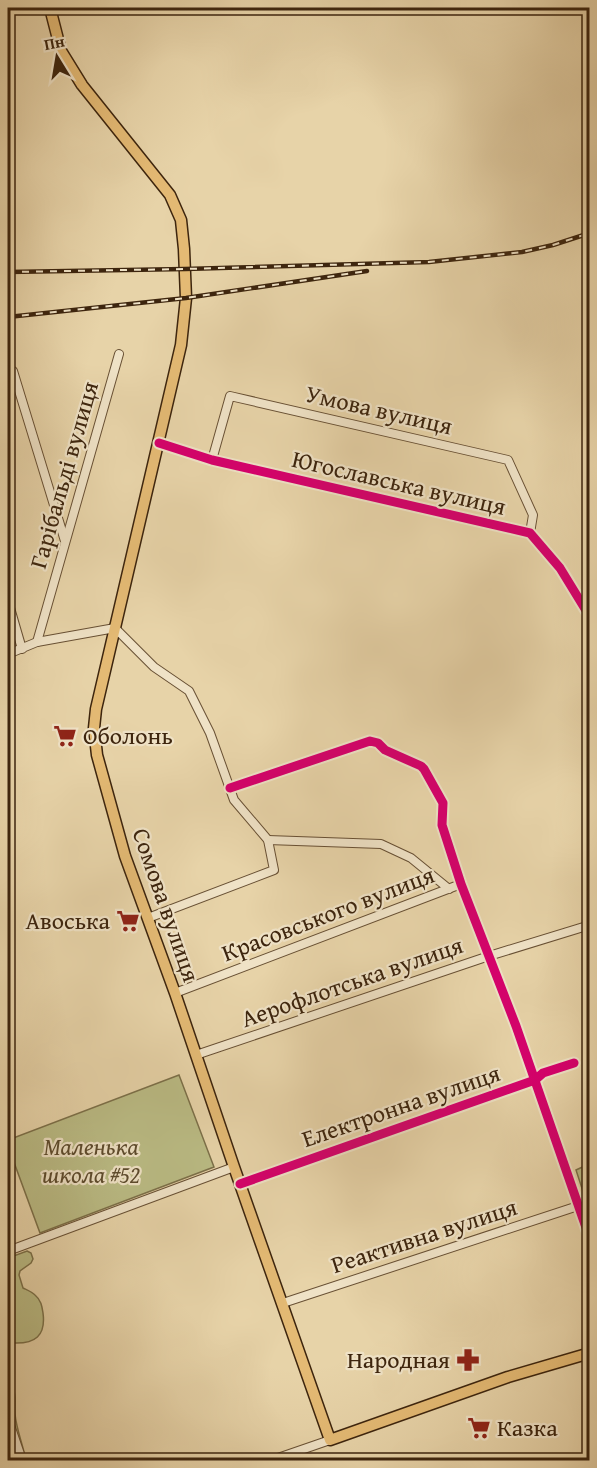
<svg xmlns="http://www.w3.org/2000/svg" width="597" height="1468" viewBox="0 0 597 1468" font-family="'Gentium Book Plus',serif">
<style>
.green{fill:#babb84;stroke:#7c7049;stroke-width:1.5}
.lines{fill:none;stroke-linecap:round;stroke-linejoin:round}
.minor-casing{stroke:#685034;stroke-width:10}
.major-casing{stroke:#3d250e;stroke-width:13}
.minor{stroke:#efe2c6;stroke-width:8}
.major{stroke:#e4ba74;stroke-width:10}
.rail-casing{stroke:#3d250e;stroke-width:4.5}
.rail{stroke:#efe2c6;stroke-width:2;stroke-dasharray:7;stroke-linecap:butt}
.cycleway-casing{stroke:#efe2c6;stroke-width:13}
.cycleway{stroke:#d6006c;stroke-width:9}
.labels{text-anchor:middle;stroke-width:4.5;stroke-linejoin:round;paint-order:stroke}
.street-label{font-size:24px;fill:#3d250e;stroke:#efe2c6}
.poi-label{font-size:24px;fill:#3d250e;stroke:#efe2c6;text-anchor:start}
.park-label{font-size:24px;font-style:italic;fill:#5c4a2c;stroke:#efe2c6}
</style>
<rect width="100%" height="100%" fill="#e7d3a8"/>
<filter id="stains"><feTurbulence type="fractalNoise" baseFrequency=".00333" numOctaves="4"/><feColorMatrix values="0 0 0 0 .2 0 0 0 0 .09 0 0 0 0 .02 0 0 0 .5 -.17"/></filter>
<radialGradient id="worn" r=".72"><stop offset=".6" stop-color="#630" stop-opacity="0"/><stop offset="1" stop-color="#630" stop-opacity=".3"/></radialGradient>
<g class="green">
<path d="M179 1075 214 1167 40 1233 8 1146V1140Z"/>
<path d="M589 1164V1210L576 1170Z"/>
<path d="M27 1251 31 1253 33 1259 31 1263 20 1271 19 1275 23 1288C27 1290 32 1292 35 1295 41 1300 42 1306 43 1313 46 1336 35 1344 13 1343L8 1322V1258Z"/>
<path d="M8 1381C18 1392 14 1400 15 1414 16 1426 21 1440 24 1452L22 1456 14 1459 8 1455Z"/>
</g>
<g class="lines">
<g class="minor-casing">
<g id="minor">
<path d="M13 371 65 541"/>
<path d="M159 443 212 460 530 533 560 568 590 617"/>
<path d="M212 460 230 396 508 460 533 515 530 533"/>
<path d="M8 601 22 649"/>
<path d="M37 642 119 354"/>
<path d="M8 654 37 642 115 628 154 667 189 691 210 733 234 800 268 840 274 870 148 918"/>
<path d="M230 788 370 741 378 743 385 750 421 766 424 769 443 803 442 825 461 884 516 1026 590 1239"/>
<path d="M268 840 381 844 411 858 449 889"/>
<path d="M175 993 461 884"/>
<path d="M196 1055 489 956 590 925"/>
<path d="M240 1184 535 1080 543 1073 574 1063"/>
<path d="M8 1251 234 1167"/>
<path d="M283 1303 578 1206"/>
<path d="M8 1419 22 1460"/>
<path d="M272 1460 330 1440"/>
</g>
</g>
<g class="major-casing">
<path id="major" d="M50 8 61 51 82 85 170 195 181 220 184 249 186 298 181 345 96 709 94 728 97 755 125 856 175 993 234 1167 330 1440 508 1377 590 1353"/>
</g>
<use href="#minor" class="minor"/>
<use href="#major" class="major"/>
<g class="rail-casing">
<g id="rail">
<path d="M8 272 185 269 429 262 522 252 553 245 590 233"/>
<path d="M8 317 186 298 367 271"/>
</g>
</g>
<use href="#rail" class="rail"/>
<g class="cycleway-casing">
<g id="cycleway">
<path d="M159 443 212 460 530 533 560 568 590 617"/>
<path d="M230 788 370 741 378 743 385 750 421 766 424 769 443 803 442 825 461 884 516 1026 590 1239"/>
<path d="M240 1184 535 1080 543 1073 574 1063"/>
</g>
</g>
<use href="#cycleway" class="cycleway"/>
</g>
<defs>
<g id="supermarket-bare" transform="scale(1.8)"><path d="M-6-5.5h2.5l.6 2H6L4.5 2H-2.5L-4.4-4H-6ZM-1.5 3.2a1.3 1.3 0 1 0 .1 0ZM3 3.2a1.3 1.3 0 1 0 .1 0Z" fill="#8f2418" stroke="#efe2c6" stroke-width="2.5" paint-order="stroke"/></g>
<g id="pharmacy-bare" transform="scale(1.8)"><path d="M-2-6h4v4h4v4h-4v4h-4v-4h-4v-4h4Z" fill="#8f2418" stroke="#efe2c6" stroke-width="2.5" paint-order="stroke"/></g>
</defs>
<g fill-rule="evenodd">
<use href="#supermarket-bare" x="65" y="736"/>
<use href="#supermarket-bare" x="128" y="921"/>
<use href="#pharmacy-bare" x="468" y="1360"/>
<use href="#supermarket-bare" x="479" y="1428"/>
</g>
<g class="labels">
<g class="street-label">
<text transform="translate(379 410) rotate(13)" y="8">Умова вулиця</text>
<text transform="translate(64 475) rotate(-74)" y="8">Гарібальді вулиця</text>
<text transform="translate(399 483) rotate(13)" y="8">Югославська вулиця</text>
<text transform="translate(166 905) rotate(71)" y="8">Сомова вулиця</text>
<text transform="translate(328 914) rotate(-21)" y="8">Красовського вулиця</text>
<text transform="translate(352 982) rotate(-19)" y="8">Аерофлотська вулиця</text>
<text transform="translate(401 1106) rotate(-19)" y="8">Електронна вулиця</text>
<text transform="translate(424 1236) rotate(-18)" y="8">Реактивна вулиця</text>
</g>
<g class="poi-label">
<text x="83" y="744">Оболонь</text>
<text x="110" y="929" text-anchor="end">Авоська</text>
<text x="450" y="1368" text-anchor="end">Народная</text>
<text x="497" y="1436">Казка</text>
</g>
<g class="park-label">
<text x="91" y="1155">Маленька<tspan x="91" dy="28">школа #52</tspan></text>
</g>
</g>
<rect width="597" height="1468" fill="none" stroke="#e7d3a8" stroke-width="30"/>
<rect x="9" y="9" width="579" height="1450" fill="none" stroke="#3d250e" stroke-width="3"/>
<rect x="15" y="15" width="567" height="1438" fill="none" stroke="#3d250e" stroke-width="1.5"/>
<g transform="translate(57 57) rotate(349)" stroke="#efe2c6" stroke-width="4.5" paint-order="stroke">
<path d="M0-4.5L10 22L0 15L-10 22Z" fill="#3d250e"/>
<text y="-9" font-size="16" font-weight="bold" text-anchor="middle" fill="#3d250e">Пн</text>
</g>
<rect width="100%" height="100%" filter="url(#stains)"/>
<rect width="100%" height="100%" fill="url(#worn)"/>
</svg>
